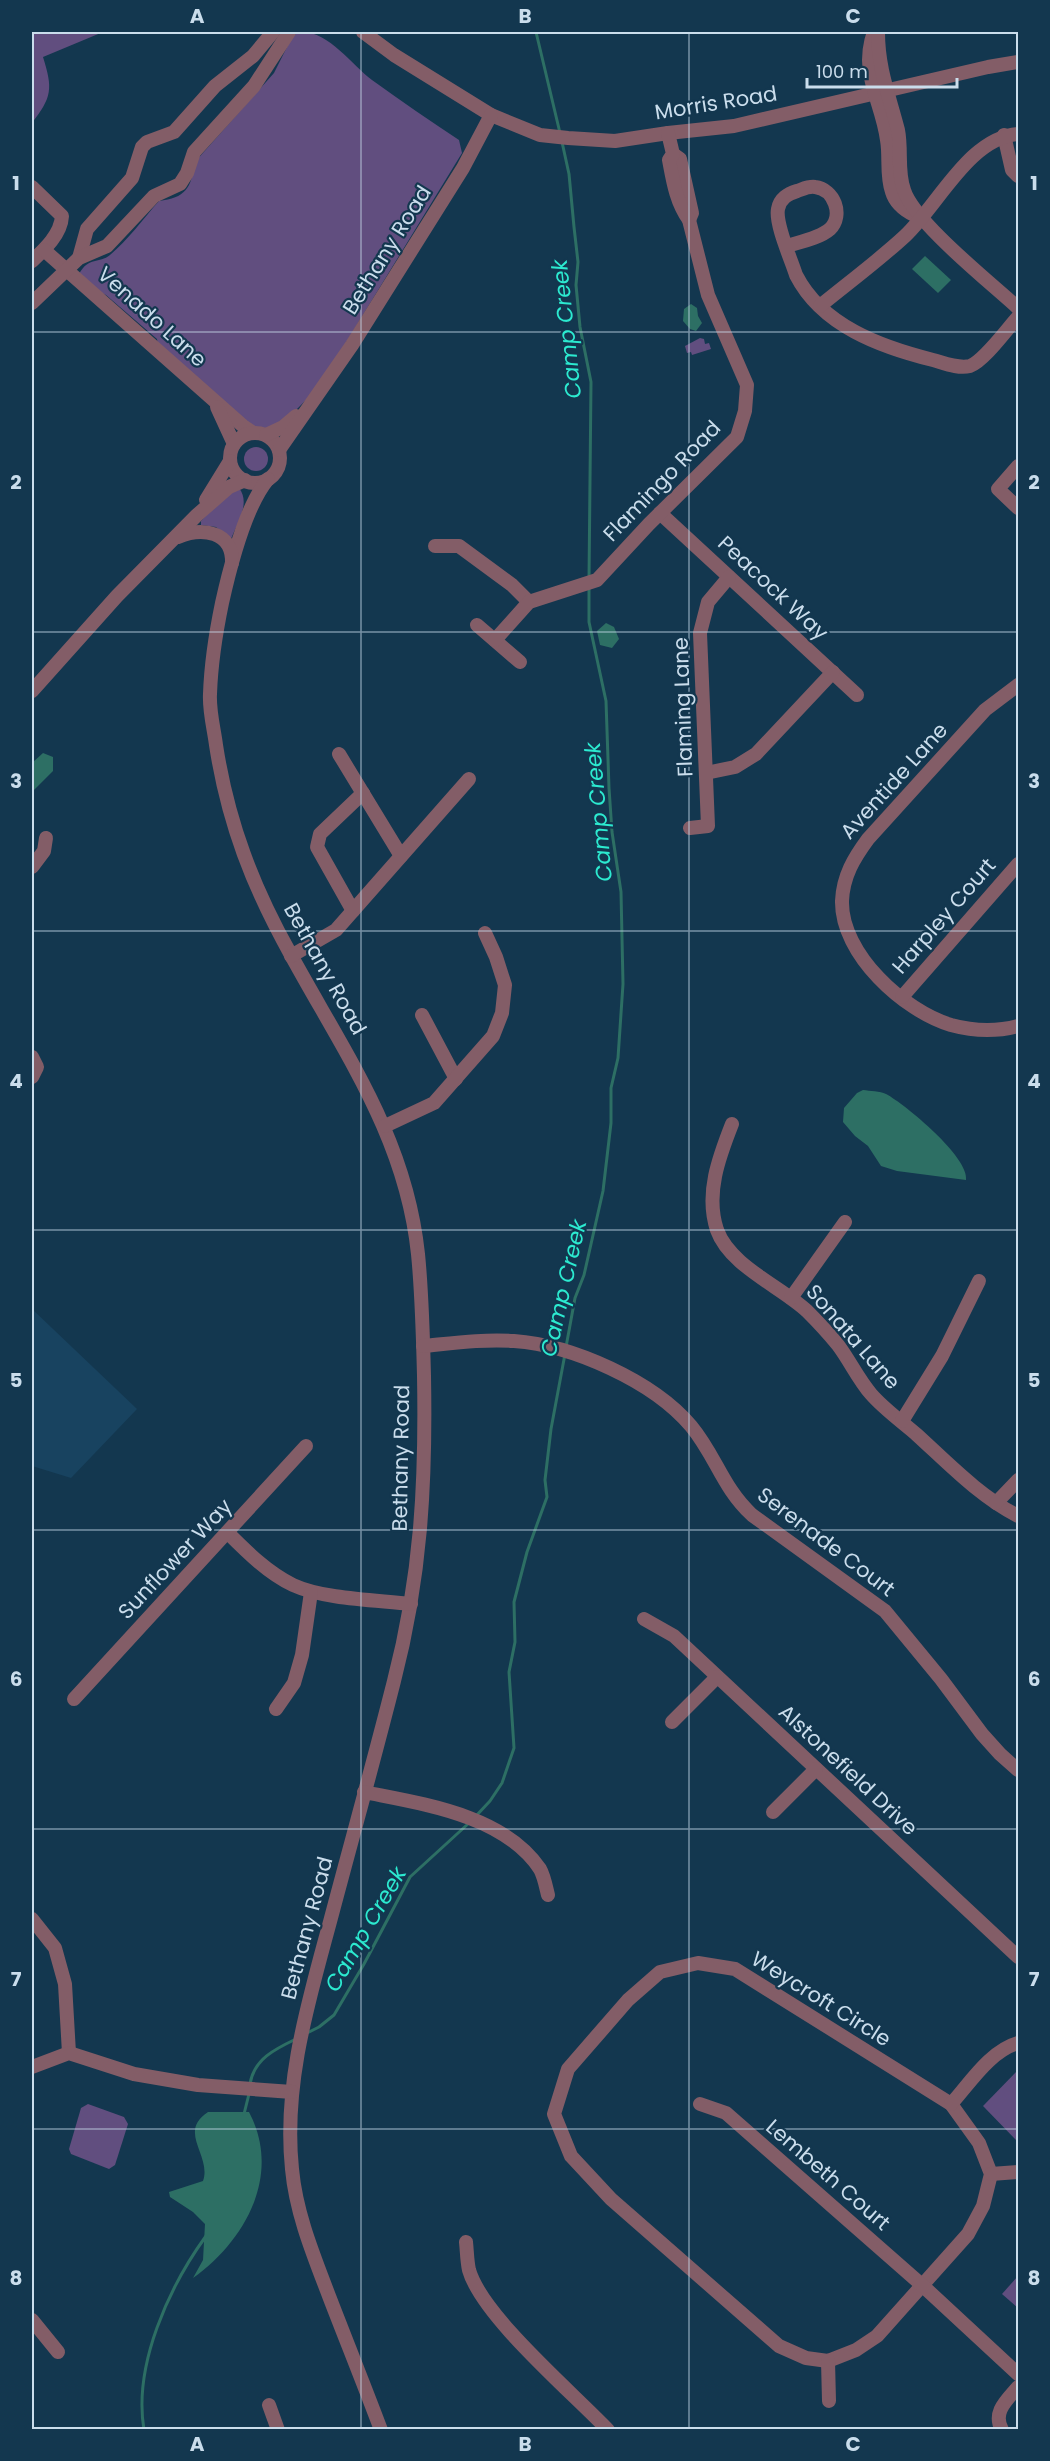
<svg xmlns="http://www.w3.org/2000/svg" width="1050" height="2461" viewBox="0 0 1050 2461" font-family="Poppins,sans-serif">
<style>
.built{fill:#184360}
.green{fill:#614e7f}
.water{fill:#2d6f64}
.lines{fill:none;stroke-linecap:round;stroke-linejoin:round}
.stream{stroke:#2d6f64;stroke-width:3}
.minor{stroke:#835d67;stroke-width:14}
.grid{fill:none;stroke:#caddec;stroke-width:1.5;stroke-opacity:0.55}
.labels{text-anchor:middle;stroke-width:4.5;stroke-linejoin:round;paint-order:stroke}
.street-label{font-size:21px;fill:#caddec;stroke:#13374f}
.water-label{font-size:22px;font-style:italic;fill:#2cead0;stroke:#13374f}
.neatline{fill:none;stroke:#caddec;stroke-width:2}
.grid-label{font-size:20px;text-anchor:middle;font-weight:bold;fill:#caddec}
</style>
<rect width="100%" height="100%" fill="#13374f"/>
<path class="built" d="M32 1309 137 1409 71 1478 32 1466Z"/>
<g class="green">
<path d="M32 32H103L43 57C53 89 52 97 32 123Z"/>
<path d="M302 32C328 31 352 65 372 80 401 101 430 121 459 140L462 153 320 385C308 397 281 431 262 429 242 427 177 362 158 346L157 339 106 295 95 290 79 274C89 256 99 264 110 255 128 240 143 219 159 201 185 198 192 188 194 163L274 73 293 35Z"/>
<path d="M700 338 704 339 705 344 709 343 711 349 692 355 691 352 687 353 685 346Z"/>
<circle cx="256" cy="459" r="12"/>
<path d="M239 488C251 503 237 524 231 539L216 527 201 525V521L221 499Z"/>
<path d="M1018 2070V2138L1016 2140 983 2106Z"/>
<path d="M88 2104 124 2117 128 2124 115 2165 109 2169 71 2154 69 2149 81 2108Z"/>
<path d="M1018 2276V2308L1002 2294Z"/>
</g>
<g class="water">
<path d="M925 256 951 280 938 293 912 269Z"/>
<path d="M691 304 697 308 698 316 702 323 696 331 690 329 683 321 684 309Z"/>
<path d="M606 623 614 627 619 639 612 648 600 645 597 631Z"/>
<path d="M43 753 53 757V771L32 792V763Z"/>
<path d="M863 1090C870 1091 880 1091 886 1094 905 1104 970 1158 966 1180L897 1171 881 1166 868 1146 855 1136 843 1122 844 1108 857 1093Z"/>
<path d="M208 2112H249C282 2174 246 2240 193 2278L203 2260 205 2224 193 2212 170 2197 169 2192 203 2181C212 2156 177 2132 208 2112Z"/>
</g>
<g class="lines">
<g class="stream">
<path d="M536 32 560 133"/>
<path d="M562 142 569 174 574 227 578 262 576 285 580 327 591 382 589 580"/>
<path d="M566 1347 575 1298 584 1275 603 1191 611 1123V1088L618 1058 623 984 621 892 612 832 609 788 606 701 589 622V586"/>
<path d="M475 1817 490 1801 502 1783 514 1748 509 1672 515 1642 514 1602 527 1552 547 1497 545 1480 551 1429 565 1354"/>
<path d="M307 2033 319 2027 334 2015 364 1964 410 1877 469 1823"/>
<path d="M250 2084C254 2059 275 2049 296 2039"/>
<path d="M244 2114 249 2094"/>
<path d="M144 2430C133 2365 169 2287 206 2236"/>
</g>
<g class="minor">
<path d="M363 32 394 55 491 115 540 135 568 138 615 141 668 133 734 126 988 67 1018 62"/>
<path d="M874 32C859 73 882 101 887 140 890 157 886 175 892 192 895 202 904 210 914 215"/>
<path d="M878 32C878 69 889 95 898 130 902 150 897 171 904 190 914 222 991 283 1018 308"/>
<path d="M1004 135 1012 170 1018 176"/>
<path d="M673 154 680 159 692 213 689 220"/>
<path d="M32 187 62 216C61 234 45 249 32 261"/>
<path d="M787 246C800 242 820 238 830 229 844 215 834 189 815 187 809 186 803 189 797 191 788 194 780 198 778 209 775 224 791 259 796 275 822 326 881 347 933 360 944 363 958 369 970 366 984 361 1007 329 1018 317"/>
<path d="M44 250 243 426 252 432"/>
<path d="M79 258 87 229 132 178 142 147 147 142 174 132 215 86 253 56 273 32"/>
<path d="M32 303 79 258 107 246 154 196 180 184 187 173 194 152 254 86 289 32"/>
<path d="M820 306C848 283 878 261 905 236 939 204 969 138 1018 134"/>
<path d="M217 407 234 444"/>
<circle cx="255" cy="458" r="25"/>
<path d="M266 435 283 427 296 416"/>
<path d="M279 450 352 345 463 168 491 115"/>
<path d="M1018 466 998 489 1018 508"/>
<path d="M268 479C245 507 230 567 222 603 216 632 211 664 210 694 209 711 214 729 216 745 228 823 253 887 291 955 345 1054 406 1138 418 1254 422 1294 423 1336 424 1376 426 1483 421 1577 394 1681 374 1760 352 1839 331 1918 309 2000 283 2083 292 2169 296 2213 313 2254 329 2296 346 2340 364 2385 381 2430"/>
<path d="M206 500 230 461"/>
<path d="M660 513 857 695"/>
<path d="M178 537C202 527 233 531 232 563"/>
<path d="M435 546H459L512 585 529 602"/>
<path d="M477 625 520 662"/>
<path d="M495 640 529 602 597 580 649 524 737 437 745 411 747 385 708 295 689 220C676 202 673 181 669 160L673 154 668 133"/>
<path d="M1018 685 985 710 868 839C854 858 843 876 842 901 841 954 904 1011 951 1025 973 1031 996 1032 1018 1026"/>
<path d="M32 691 117 596 197 515 229 487 245 480"/>
<path d="M339 754 401 856"/>
<path d="M706 773 735 767 756 754 833 672"/>
<path d="M690 828 708 826 700 633 708 602 729 577"/>
<path d="M32 867 44 851 46 838"/>
<path d="M353 911 317 847 320 834 363 793"/>
<path d="M291 956 336 930 469 779"/>
<path d="M902 997 1018 864"/>
<path d="M422 1015 456 1079"/>
<path d="M32 1057 37 1067 32 1077"/>
<path d="M732 1124C719 1157 705 1194 717 1230 730 1266 780 1286 807 1311 818 1322 829 1334 838 1345 850 1361 858 1379 871 1394 884 1409 901 1421 916 1434 948 1463 979 1496 1018 1516"/>
<path d="M385 1126 434 1103 493 1036 502 1013 505 985 496 957 485 933"/>
<path d="M791 1298 845 1222"/>
<path d="M423 1346C454 1343 483 1339 514 1341 572 1345 653 1381 691 1426 716 1456 722 1487 752 1515L885 1611 941 1679 982 1734 1000 1754 1018 1770"/>
<path d="M902 1421 942 1356 979 1281"/>
<path d="M996 1503 1018 1480"/>
<path d="M228 1533C247 1552 268 1573 293 1585 323 1599 376 1600 411 1604"/>
<path d="M644 1619 674 1636 1018 1957"/>
<path d="M74 1699 306 1446"/>
<path d="M276 1709 294 1683 302 1655 311 1592"/>
<path d="M672 1722 717 1677"/>
<path d="M364 1792C423 1804 504 1815 540 1869 544 1876 546 1887 548 1895"/>
<path d="M773 1812 816 1769"/>
<path d="M32 1919 55 1948 65 1984 69 2053"/>
<path d="M698 1963 735 1969 951 2104 979 2143 991 2174 983 2206 968 2234 877 2336 856 2350 828 2361 806 2358 779 2346 611 2199 571 2156 554 2114 568 2069 628 2000 660 1972Z"/>
<path d="M32 2067 69 2053 134 2074 198 2085 292 2092"/>
<path d="M700 2104 726 2113 923 2286 1018 2374"/>
<path d="M951 2104C970 2083 990 2051 1018 2043"/>
<path d="M991 2174 1018 2172"/>
<path d="M466 2242C467 2251 467 2261 469 2270 482 2316 573 2393 608 2430"/>
<path d="M32 2320 58 2352"/>
<path d="M828 2361 829 2401"/>
<path d="M269 2405 278 2430"/>
<path d="M1002 2430C992 2412 1007 2400 1018 2387"/>
</g>
</g>
<path class="grid" d="M361 32V2430M689 32V2430M32 332H1018M32 632H1018M32 931H1018M32 1230H1018M32 1530H1018M32 1829H1018M32 2129H1018"/>
<g class="labels">
<g class="street-label">
<text transform="translate(716 103) rotate(-9)" y="7">Morris Road</text>
<text transform="translate(387 250) rotate(-58)" y="7">Bethany Road</text>
<text transform="translate(152 317) rotate(42)" y="7">Venado Lane</text>
<text transform="translate(662 481) rotate(-46)" y="7">Flamingo Road</text>
<text transform="translate(773 588) rotate(43)" y="7">Peacock Way</text>
<text transform="translate(683 707) rotate(-92)" y="7">Flaming Lane</text>
<text transform="translate(894 781) rotate(-48)" y="7">Aventide Lane</text>
<text transform="translate(944 916) rotate(-49)" y="7">Harpley Court</text>
<text transform="translate(325 969) rotate(61)" y="7">Bethany Road</text>
<text transform="translate(853 1337) rotate(49)" y="7">Sonata Lane</text>
<text transform="translate(401 1458) rotate(-89)" y="7">Bethany Road</text>
<text transform="translate(826 1542) rotate(37)" y="7">Serenade Court</text>
<text transform="translate(175 1559) rotate(-47)" y="7">Sunflower Way</text>
<text transform="translate(848 1770) rotate(43)" y="7">Alstonefield Drive</text>
<text transform="translate(307 1928) rotate(-75)" y="7">Bethany Road</text>
<text transform="translate(821 1999) rotate(32)" y="7">Weycroft Circle</text>
<text transform="translate(828 2175) rotate(41)" y="7">Lembeth Court</text>
</g>
<g class="water-label">
<text transform="translate(566 329) rotate(-96)" y="8">Camp Creek</text>
<text transform="translate(598 812) rotate(-95)" y="8">Camp Creek</text>
<text transform="translate(563 1288) rotate(-77)" y="8">Camp Creek</text>
<text transform="translate(365 1929) rotate(-60)" y="8">Camp Creek</text>
</g>
</g>
<rect width="1050" height="2461" fill="none" stroke="#13374f" stroke-width="66"/>
<path d="M807 78v9h150v-9" fill="none" stroke="#caddec" stroke-width="3"/>
<text x="816" y="78" font-size="18" fill="#caddec" stroke="#13374f" stroke-width="4.5" paint-order="stroke">100 m</text>
<rect x="33" y="33" width="984" height="2395" class="neatline"/>
<g class="grid-label">
<text x="197" y="23">A</text>
<text x="525" y="23">B</text>
<text x="853" y="23">C</text>
<text x="16" y="190">1</text>
<text x="1034" y="190">1</text>
<text x="16" y="489">2</text>
<text x="1034" y="489">2</text>
<text x="16" y="788">3</text>
<text x="1034" y="788">3</text>
<text x="16" y="1088">4</text>
<text x="1034" y="1088">4</text>
<text x="16" y="1387">5</text>
<text x="1034" y="1387">5</text>
<text x="16" y="1686">6</text>
<text x="1034" y="1686">6</text>
<text x="16" y="1986">7</text>
<text x="1034" y="1986">7</text>
<text x="16" y="2285">8</text>
<text x="1034" y="2285">8</text>
<text x="197" y="2451">A</text>
<text x="525" y="2451">B</text>
<text x="853" y="2451">C</text>
</g>
</svg>
